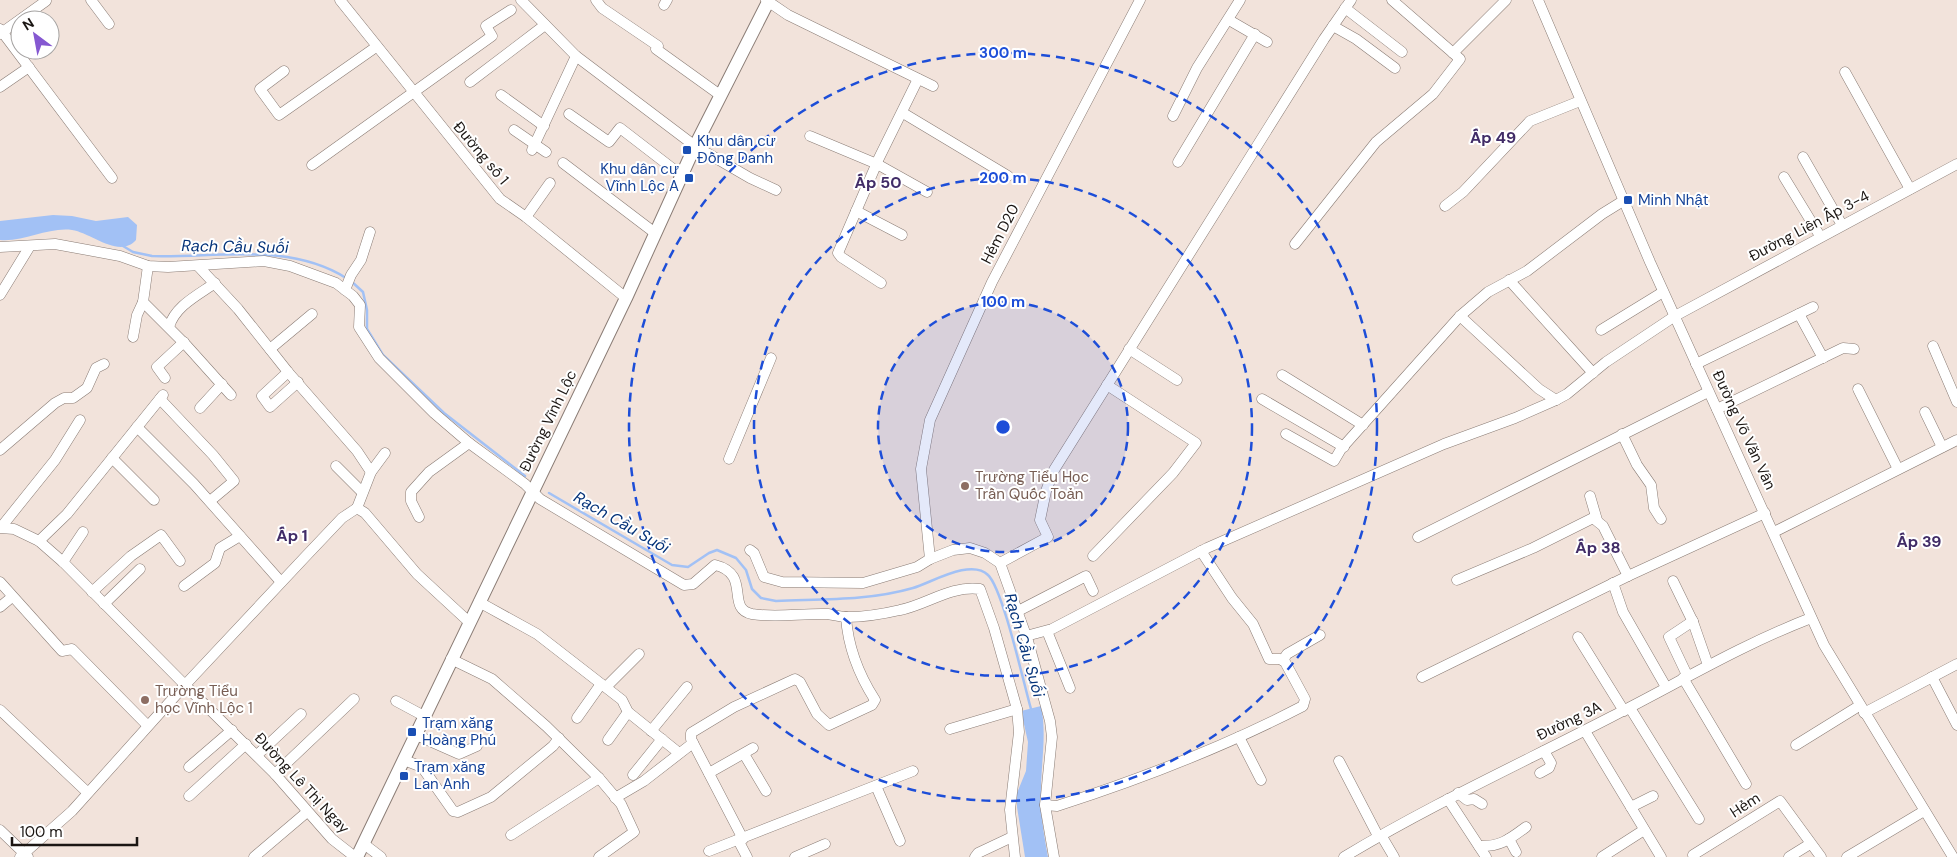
<svg xmlns="http://www.w3.org/2000/svg" width="1957" height="857" viewBox="0 0 1957 857" font-family="'DM Sans',sans-serif">
<style>
.water{fill:#a2c1f5}
.lines{fill:none;stroke-linecap:round;stroke-linejoin:round}
.stream{stroke:#a2c1f5;stroke-width:2.5}
.minor-casing{stroke:#8a7c75;stroke-width:11}
.major-casing{stroke:#8a7c75;stroke-width:14}
.minor{stroke:#fff;stroke-width:10}
.major{stroke:#fff;stroke-width:12}
.ring{fill:none;stroke:#1d4ed8;stroke-width:2.5;stroke-dasharray:9 6}
.transit-dot{fill:#1a4fb4;stroke:#fff;stroke-width:2}
.education-dot{fill:#8d6e63;stroke:#fff;stroke-width:2}
.labels{text-anchor:middle;stroke-width:4;stroke-linejoin:round;paint-order:stroke}
.transit-label{font-size:15px;fill:#164399;stroke:#fff;text-anchor:start}
.street-label{font-size:15px;fill:#1b1613;stroke:#fff}
.education-label{font-size:15px;fill:#785e54;stroke:#fff;text-anchor:start}
.neighbourhood-label{font-size:16px;font-weight:bold;fill:#412c67;stroke:#fff}
.water-label{font-size:16px;font-style:italic;fill:#043279;stroke:#fff}
.centre{fill:#1d4ed8;stroke:#fff;stroke-width:2.5}
.ring-label{font-size:15px;text-anchor:middle;font-weight:bold;fill:#1d4ed8;stroke:#fff;stroke-width:4;stroke-linejoin:round;paint-order:stroke}
</style>
<rect width="100%" height="100%" fill="#f2e3db"/>
<g class="water">
<path d="M53 215 72 216 96 221 128 217 137 225 136 240C119 259 92 233 72 230 48 227 25 242 0 240V221Z"/>
<path d="M1041 706C1047 735 1041 762 1041 791 1040 813 1044 835 1048 857H1025L1017 807V793L1026 771 1028 742 1021 711Z"/>
</g>
<g class="lines">
<g class="stream">
<path d="M123 246 133 252 152 256C216 258 289 242 346 278"/>
<path d="M351 281 363 292 367 310V329L383 355 444 413 525 476"/>
<path d="M549 493 672 565 688 567 709 553 717 550 736 558 746 570 752 589 761 598 776 601C822 599 868 601 913 588 931 583 971 558 988 575 1003 589 1024 685 1031 709"/>
</g>
<g class="minor-casing">
<g id="minor">
<path d="M91 0 109 24"/>
<path d="M340 0 500 199 526 217 626 298"/>
<path d="M521 0 576 56 695 146 750 178 776 190"/>
<path d="M596 0 602 8 658 46 656 49 720 95"/>
<path d="M766 0 788 15 933 86"/>
<path d="M1538 0 1650 262 1824 645 1953 857"/>
<path d="M664 5 667 0"/>
<path d="M1345 8 1402 52"/>
<path d="M1229 20 1267 42"/>
<path d="M1333 26 1356 39 1395 68"/>
<path d="M0 29 112 178"/>
<path d="M0 34 46 1"/>
<path d="M1453 53 1506 0"/>
<path d="M284 71 260 89 279 115 376 47"/>
<path d="M1845 72 1910 189"/>
<path d="M470 82 545 25"/>
<path d="M0 87 29 67"/>
<path d="M501 95 544 126"/>
<path d="M903 113 1008 176"/>
<path d="M569 114 609 142 620 128 681 175"/>
<path d="M1173 116 1197 68 1240 0"/>
<path d="M514 130 546 152"/>
<path d="M810 136 877 164 927 192"/>
<path d="M532 150 576 56"/>
<path d="M1803 157 1842 225"/>
<path d="M1178 162 1255 34"/>
<path d="M563 163 655 233"/>
<path d="M312 165 492 36 486 26 511 10"/>
<path d="M1784 177 1820 236"/>
<path d="M1445 206 1463 192 1530 121 1580 101"/>
<path d="M856 211 902 235"/>
<path d="M526 217 550 183"/>
<path d="M1295 244 1376 142 1433 94 1460 59 1392 0"/>
<path d="M0 247 55 244 120 256 148 266 168 267 264 261 290 266 336 283 353 296 360 305 359 327 379 358 434 413 469 443 525 484 540 499 684 585 693 584 715 565C752 574 725 609 752 614 777 618 802 613 828 614 834 615 840 617 847 617 863 617 883 614 900 610 926 605 951 585 980 589L994 628 1017 709 1019 732 1010 810 1015 857"/>
<path d="M148 266 143 302 187 346 231 395"/>
<path d="M199 267 238 309 288 372 357 451 371 472"/>
<path d="M1509 280 1593 373"/>
<path d="M881 283 841 257 838 253 879 158 918 79"/>
<path d="M345 290 351 275 361 260 370 232"/>
<path d="M0 295 30 246"/>
<path d="M1799 314 1823 358"/>
<path d="M1460 316 1539 389 1556 400"/>
<path d="M169 327C175 306 198 295 215 283"/>
<path d="M1601 330 1663 292"/>
<path d="M133 337 137 315 143 302"/>
<path d="M1933 346 1957 402"/>
<path d="M270 349 312 314"/>
<path d="M1129 349 1177 380"/>
<path d="M1696 364 1813 307"/>
<path d="M288 372 262 396 270 407 298 382"/>
<path d="M1282 375 1363 425"/>
<path d="M165 378 157 367 184 342"/>
<path d="M1858 389 1898 469"/>
<path d="M160 399 213 455 234 481 210 501"/>
<path d="M1262 399 1344 447"/>
<path d="M200 408 222 384"/>
<path d="M1717 409 1843 348 1854 349"/>
<path d="M1925 412 1942 447"/>
<path d="M137 427 194 484 281 582"/>
<path d="M1286 434 1334 461 1341 449 1460 316 1488 292 1527 271 1602 214 1623 201"/>
<path d="M1622 434 1637 465 1651 485 1654 508 1661 519"/>
<path d="M0 450 55 403 64 398H73L87 388 96 368 104 364"/>
<path d="M112 458 154 500"/>
<path d="M729 459 771 358"/>
<path d="M336 466 362 492"/>
<path d="M1590 496 1597 520"/>
<path d="M357 508 371 472 385 453"/>
<path d="M419 517 411 501V492L429 472 469 443"/>
<path d="M2 526 55 460 80 420"/>
<path d="M0 528 14 529 39 541 63 562 185 685 305 557 342 518 357 508 365 513 417 574 469 622"/>
<path d="M1774 532 1957 440"/>
<path d="M1418 537 1708 392"/>
<path d="M39 541 67 514 163 395"/>
<path d="M750 550 754 553 764 577 782 582 863 583 917 567 930 559 953 550 970 548 985 553 1000 563 1028 641 1050 721 1052 737 1045 805 1054 857"/>
<path d="M1093 556 1173 473 1196 443 1107 385"/>
<path d="M930 559 921 469 930 420 992 282 1140 0"/>
<path d="M63 562 83 532"/>
<path d="M1000 563 1048 537 1040 520 1046 491 1054 470 1324 39 1351 0"/>
<path d="M1457 580 1533 548 1593 518 1603 526 1628 576"/>
<path d="M1673 581 1693 622 1708 665"/>
<path d="M0 582 62 651 72 649 147 725"/>
<path d="M1613 583 1623 612 1666 687"/>
<path d="M184 586 215 563 220 548 240 536"/>
<path d="M92 592 131 556 161 535 180 561"/>
<path d="M479 602 537 634 622 700 628 712 679 753"/>
<path d="M104 604 140 569"/>
<path d="M0 607 12 597"/>
<path d="M1018 611 1086 576 1093 591"/>
<path d="M1047 631 1070 688"/>
<path d="M1026 636 1052 629 1207 548 1444 444 1515 418 1556 400 1567 394 1606 362 1675 316 1957 164"/>
<path d="M1578 637 1624 711"/>
<path d="M451 659 492 679 546 726 599 778 621 804 634 832 599 857"/>
<path d="M1283 660 1287 654 1320 635"/>
<path d="M1687 675 1669 637 1693 621"/>
<path d="M1422 677 1628 576 1765 513"/>
<path d="M1932 677 1957 725"/>
<path d="M1683 678 1746 784"/>
<path d="M606 687 639 654"/>
<path d="M396 701 424 716"/>
<path d="M1630 708 1699 819"/>
<path d="M0 710 87 792"/>
<path d="M1864 713 1957 664"/>
<path d="M577 718 601 684"/>
<path d="M950 729 1017 709"/>
<path d="M651 731 687 687"/>
<path d="M1585 731 1661 857"/>
<path d="M416 735 459 754 477 746"/>
<path d="M1239 737 1261 780"/>
<path d="M608 740 628 712"/>
<path d="M1796 745 1859 706"/>
<path d="M744 754 766 791"/>
<path d="M257 755 301 714"/>
<path d="M404 760 422 767 453 811 458 812 491 797 553 746 559 738"/>
<path d="M1339 761 1378 836"/>
<path d="M189 767 232 730"/>
<path d="M709 773 753 748"/>
<path d="M1540 773 1549 768 1551 763 1544 751"/>
<path d="M275 774 354 699"/>
<path d="M633 775 662 739"/>
<path d="M876 786 900 841"/>
<path d="M1458 793 1467 800 1474 799 1482 804"/>
<path d="M189 796 246 744"/>
<path d="M615 798 644 781 693 743"/>
<path d="M1448 799 1486 857"/>
<path d="M1045 805 1057 806C1141 779 1224 747 1303 706L1305 699 1285 662 1280 659H1269L1253 624 1232 598 1201 551"/>
<path d="M1631 807 1653 796"/>
<path d="M0 830 28 857"/>
<path d="M511 835 599 778"/>
<path d="M1381 835 1394 857"/>
<path d="M743 839 691 739V733L734 707 795 679 800 682 817 714 829 725 872 705 875 700C859 675 848 647 846 617"/>
<path d="M1509 839 1516 852"/>
<path d="M738 840 747 857"/>
<path d="M364 844 381 857"/>
<path d="M1479 846C1500 847 1510 839 1526 827"/>
<path d="M709 851 913 771"/>
<path d="M1693 855 1780 801 1821 857"/>
<path d="M20 857 72 811 185 685 275 774 332 839 355 857"/>
<path d="M254 857 307 812"/>
<path d="M795 857 825 844"/>
<path d="M975 857 978 853 1012 837"/>
<path d="M1344 857C1430 805 1522 763 1611 717 1678 683 1741 645 1811 618"/>
<path d="M1602 857 1644 830"/>
<path d="M1789 857 1810 844"/>
<path d="M1847 857 1924 811"/>
</g>
</g>
<g class="major-casing">
<path id="major" d="M357 857 626 298 695 146 769 0"/>
</g>
<use href="#minor" class="minor"/>
<use href="#major" class="major"/>
</g>
<circle cx="1003" cy="427" r="125" fill="#1d4ed8" fill-opacity=".12"/>
<g class="ring">
<circle cx="1003" cy="427" r="125"/>
<circle cx="1003" cy="427" r="249"/>
<circle cx="1003" cy="427" r="374"/>
</g>
<g class="transit-dot">
<rect x="682" y="145" width="10" height="10" rx="2.5"/>
<rect x="684" y="173" width="10" height="10" rx="2.5"/>
<rect x="1623" y="195" width="10" height="10" rx="2.5"/>
<rect x="407" y="727" width="10" height="10" rx="2.5"/>
<rect x="399" y="771" width="10" height="10" rx="2.5"/>
</g>
<g class="education-dot">
<circle cx="965" cy="486" r="5"/>
<circle cx="145" cy="700" r="5"/>
</g>
<g class="labels">
<g class="transit-label">
<text x="697" y="146">Khu dân cư<tspan x="697" dy="17">Đồng Danh</tspan></text>
<text x="679" y="174" text-anchor="end">Khu dân cư<tspan x="679" dy="17">Vĩnh Lộc A</tspan></text>
<text x="1638" y="205">Minh Nhật</text>
<text x="422" y="728">Trạm xăng<tspan x="422" dy="17">Hoàng Phú</tspan></text>
<text x="414" y="772">Trạm xăng<tspan x="414" dy="17">Lan Anh</tspan></text>
</g>
<g class="street-label">
<text transform="translate(481 153) rotate(50)" y="5">Đường số 1</text>
<text transform="translate(1809 226) rotate(-28)" y="5">Đường Liên Ấp 3-4</text>
<text transform="translate(1000 234) rotate(-63)" y="5">Hẻm D20</text>
<text transform="translate(548 421) rotate(-64)" y="5">Đường Vĩnh Lộc</text>
<text transform="translate(1744 430) rotate(65)" y="5">Đường Võ Văn Vân</text>
<text transform="translate(1569 721) rotate(-26)" y="5">Đường 3A</text>
<text transform="translate(302 783) rotate(47)" y="5">Đường Lê Thị Ngay</text>
<text transform="translate(1745 805) rotate(-33)" y="5">Hẻm</text>
</g>
<g class="education-label">
<text x="975" y="482">Trường Tiểu Học<tspan x="975" dy="17">Trần Quốc Toản</tspan></text>
<text x="155" y="696">Trường Tiểu<tspan x="155" dy="17">học Vĩnh Lộc 1</tspan></text>
</g>
<g class="neighbourhood-label">
<text x="1493" y="143">Ấp 49</text>
<text x="878" y="188">Ấp 50</text>
<text x="292" y="541">Ấp 1</text>
<text x="1919" y="547">Ấp 39</text>
<text x="1598" y="553">Ấp 38</text>
</g>
<g class="water-label">
<text transform="translate(235 246) rotate(1)" y="6">Rạch Cầu Suối</text>
<text transform="translate(622 522) rotate(30)" y="6">Rạch Cầu Suối</text>
<text transform="translate(1025 645) rotate(74)" y="6">Rạch Cầu Suối</text>
</g>
</g>
<circle cx="1003" cy="427" r="8" class="centre"/>
<g class="ring-label">
<text x="1003" y="58">300 m</text>
<text x="1003" y="183">200 m</text>
<text x="1003" y="307">100 m</text>
</g>
<g transform="translate(35 35) rotate(328)"><circle r="24" fill="#ffffff" stroke="#a4a2a1"/>
<path d="M0-4L9 19L0 12L-9 19Z" fill="#8558d1"/>
<text y="-8" font-size="14" font-weight="bold" text-anchor="middle" fill="#1b1613">N</text>
</g>
<path d="M12 837v8h125v-8" fill="none" stroke="#1b1613" stroke-width="2.5"/>
<text x="20" y="837" font-size="15" fill="#1b1613" stroke="#ffffff" stroke-width="4" paint-order="stroke">100 m</text>
</svg>
